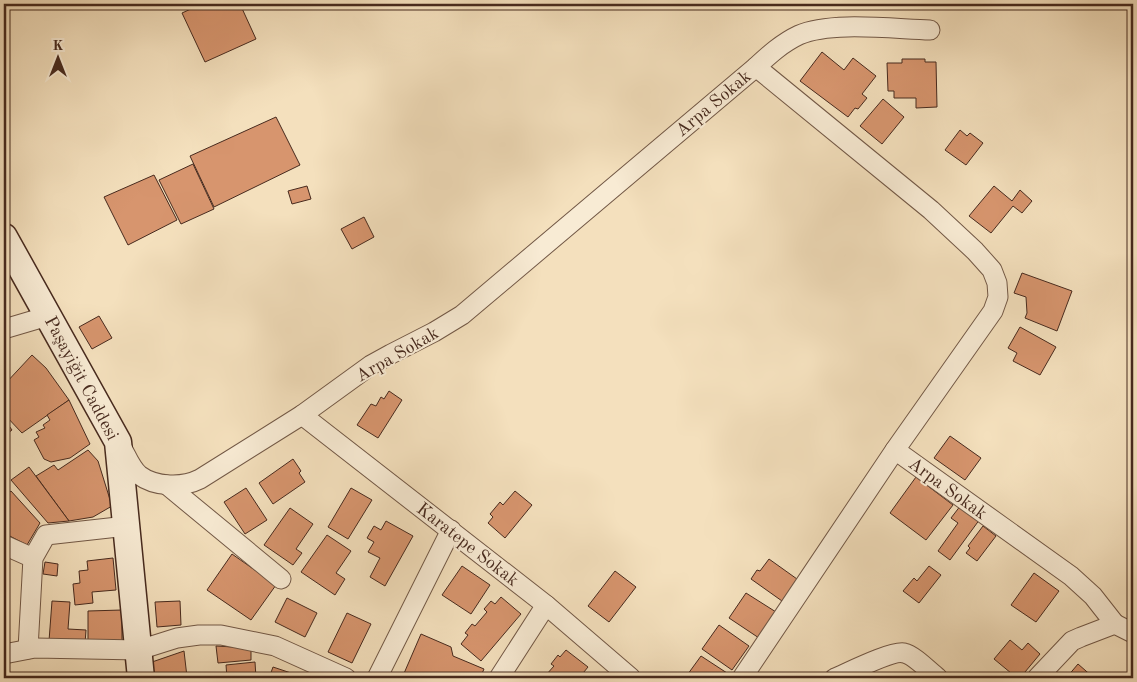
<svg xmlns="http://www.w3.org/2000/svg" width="1137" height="682" viewBox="0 0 1137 682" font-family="'Old Standard TT',serif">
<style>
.building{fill:#d7956e;stroke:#472a1e}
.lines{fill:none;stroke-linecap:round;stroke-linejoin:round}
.street-casing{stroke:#725846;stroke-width:21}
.secondary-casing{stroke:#472a1e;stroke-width:29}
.street{stroke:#f8ebd4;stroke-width:19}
.secondary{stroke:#f8ebd4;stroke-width:26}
.labels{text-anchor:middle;stroke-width:4;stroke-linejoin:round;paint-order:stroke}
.street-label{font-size:18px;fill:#472a1e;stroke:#f8ebd4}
</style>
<rect width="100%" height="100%" fill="#f4e0bd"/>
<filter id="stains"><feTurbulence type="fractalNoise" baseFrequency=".004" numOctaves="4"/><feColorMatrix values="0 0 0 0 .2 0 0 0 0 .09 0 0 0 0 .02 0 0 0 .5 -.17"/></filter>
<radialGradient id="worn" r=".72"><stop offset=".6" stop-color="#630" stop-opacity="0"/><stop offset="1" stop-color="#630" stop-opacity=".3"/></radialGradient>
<g class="building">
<path d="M202 4H240L256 39 205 62 182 13Z"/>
<path d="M822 52 844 70 853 58 876 76 862 94 867 98 858 109 855 108 848 117 800 81Z"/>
<path d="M902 59H925V62H936L937 107 916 108V98H894V91H888L887 63H902Z"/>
<path d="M883 99 904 117 882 144 860 126Z"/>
<path d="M276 117 300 165 214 207 190 156Z"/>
<path d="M960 130 967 136 970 133 983 143 966 165 945 150Z"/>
<path d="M193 164 214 209 181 224 159 180Z"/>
<path d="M154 175 177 220 128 245 104 197Z"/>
<path d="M307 186 311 199 292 204 288 191Z"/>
<path d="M994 186 1012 201 1020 190 1032 201 1022 213 1013 206 991 233 969 216Z"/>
<path d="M364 217 374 237 352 249 341 229Z"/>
<path d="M1022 273 1072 291 1057 331 1025 318 1027 313 1026 297 1014 293Z"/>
<path d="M99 316 112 338 92 349 79 327Z"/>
<path d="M1020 327 1056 347 1040 375 1013 361 1017 353 1008 348Z"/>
<path d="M32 355 46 368 69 400 22 433 4 414V385Z"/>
<path d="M389 391 402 400 378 438 357 425 371 404 376 406 381 397 384 399Z"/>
<path d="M69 400 90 444 70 458 51 462 44 459 34 440 39 437 36 432 45 428 43 425 50 420 47 415Z"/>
<path d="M4 419 12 430 4 436Z"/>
<path d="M950 436 981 458 965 480 934 458Z"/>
<path d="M88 450 98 461 112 506 93 517 69 521 36 476 54 465 58 470Z"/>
<path d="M293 459 301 471 299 473 305 482 273 504 259 483Z"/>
<path d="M29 467 69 521 48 523 11 480Z"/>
<path d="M916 477 953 505 926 540 890 513Z"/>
<path d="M246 488 267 520 245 534 224 502Z"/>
<path d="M351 488 372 500 348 539 328 527Z"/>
<path d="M11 491 40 523 27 545 4 533V496Z"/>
<path d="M515 491 532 505 505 538 488 523 493 517 490 514 500 502 503 505Z"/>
<path d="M961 505 980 519 950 560 938 551 958 523 951 518Z"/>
<path d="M290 508 313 524 296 549 302 553 293 565 264 545Z"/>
<path d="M386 521 413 536 385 586 370 577 380 558 368 552 374 542 367 538 374 526 381 530Z"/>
<path d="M983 526 996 536 977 561 966 553 970 548 968 546Z"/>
<path d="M327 535 351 551 336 573 345 579 335 595 301 572Z"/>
<path d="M232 554 276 585 251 620 207 590Z"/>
<path d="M113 558 116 590 92 592 93 603 75 605 73 584 80 583 79 571 88 570 87 561Z"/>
<path d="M769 559 797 579 782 601 751 579 757 570 760 571Z"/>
<path d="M45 562 58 564 57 576 43 574Z"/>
<path d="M462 566 490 585 471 614 442 595Z"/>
<path d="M929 566 941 575 919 603 903 591 914 578 917 581Z"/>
<path d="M615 571 636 587 609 622 588 606Z"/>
<path d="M1034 573 1059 591 1036 622 1011 605Z"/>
<path d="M746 593 776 612 759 638 729 618Z"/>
<path d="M501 597 521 614 481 661 461 644 468 635 465 633 472 624 475 626 487 612 484 609 491 601 495 604Z"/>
<path d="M287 598 317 613 305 637 275 622Z"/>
<path d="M52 601 70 602 68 629 86 630 85 644 49 641Z"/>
<path d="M180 601 181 625 157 627 155 602Z"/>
<path d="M122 610V644H88V611Z"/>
<path d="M347 613 371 624 352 663 328 652Z"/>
<path d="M719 625 749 646 732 670 702 649Z"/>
<path d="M421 634 451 647 453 656 484 669 480 678H402Z"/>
<path d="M1010 640 1022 650 1028 643 1040 654 1020 678H1017L994 659Z"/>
<path d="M216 646 251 648V660L218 663Z"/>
<path d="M566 650 588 667 579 678H551L546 675 554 666 551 664 558 655 560 657Z"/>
<path d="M184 651 187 677 154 678 152 662Z"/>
<path d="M701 656 727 673 723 678H685Z"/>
<path d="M255 662 256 678H227L226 665Z"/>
<path d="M1078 664 1094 678 1067 677Z"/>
<path d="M273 667 306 678H269Z"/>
<path d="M57 675H129V678H58Z"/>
</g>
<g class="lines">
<g class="street-casing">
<g id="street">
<path d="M756 67C769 55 782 43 799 35 830 21 894 29 930 30"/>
<path d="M4 329 48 316"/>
<path d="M302 415 546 605 631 678"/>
<path d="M122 448C127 457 131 468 139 475 155 487 182 488 200 479L302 415 371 365 391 354 434 332 462 315 756 67 931 210 975 251 992 270 997 283 998 297 993 311 895 450 1071 576 1093 596 1115 624"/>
<path d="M167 485 281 579"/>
<path d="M4 545 33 558"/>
<path d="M28 649 33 558 46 535 127 526"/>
<path d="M4 654 35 648 139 650 177 638 199 635H221L275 646 346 678"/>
<path d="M377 678 451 530"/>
<path d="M499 678 546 605"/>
<path d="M742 678 895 450"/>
<path d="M835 678C847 673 893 650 904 653 914 655 929 671 938 678"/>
<path d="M1037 678 1072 641 1081 637 1115 624 1133 633"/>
</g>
</g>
<g class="secondary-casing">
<path id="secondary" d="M4 237 118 442 141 678"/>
</g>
<use href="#street" class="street"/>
<use href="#secondary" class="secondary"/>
</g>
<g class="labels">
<g class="street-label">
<text transform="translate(713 103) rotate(-40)" y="6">Arpa Sokak</text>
<text transform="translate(397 354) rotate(-30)" y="6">Arpa Sokak</text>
<text transform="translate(82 378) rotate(62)" y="6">Paşayiğit Caddesi</text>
<text transform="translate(948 488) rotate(36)" y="6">Arpa Sokak</text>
<text transform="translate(468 544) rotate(38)" y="6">Karatepe Sokak</text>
</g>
</g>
<rect width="1137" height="682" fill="none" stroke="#f4e0bd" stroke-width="20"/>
<rect x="5" y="5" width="1127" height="672" fill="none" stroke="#472a1e" stroke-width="2.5"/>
<rect x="10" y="10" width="1117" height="662" fill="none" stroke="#472a1e"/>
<g transform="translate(58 58)" stroke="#f8ebd4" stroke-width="4" paint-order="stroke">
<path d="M0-4L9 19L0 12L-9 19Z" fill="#472a1e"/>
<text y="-8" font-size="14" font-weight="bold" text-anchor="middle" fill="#472a1e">K</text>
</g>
<rect width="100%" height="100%" filter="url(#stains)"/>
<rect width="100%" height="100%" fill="url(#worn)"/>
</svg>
